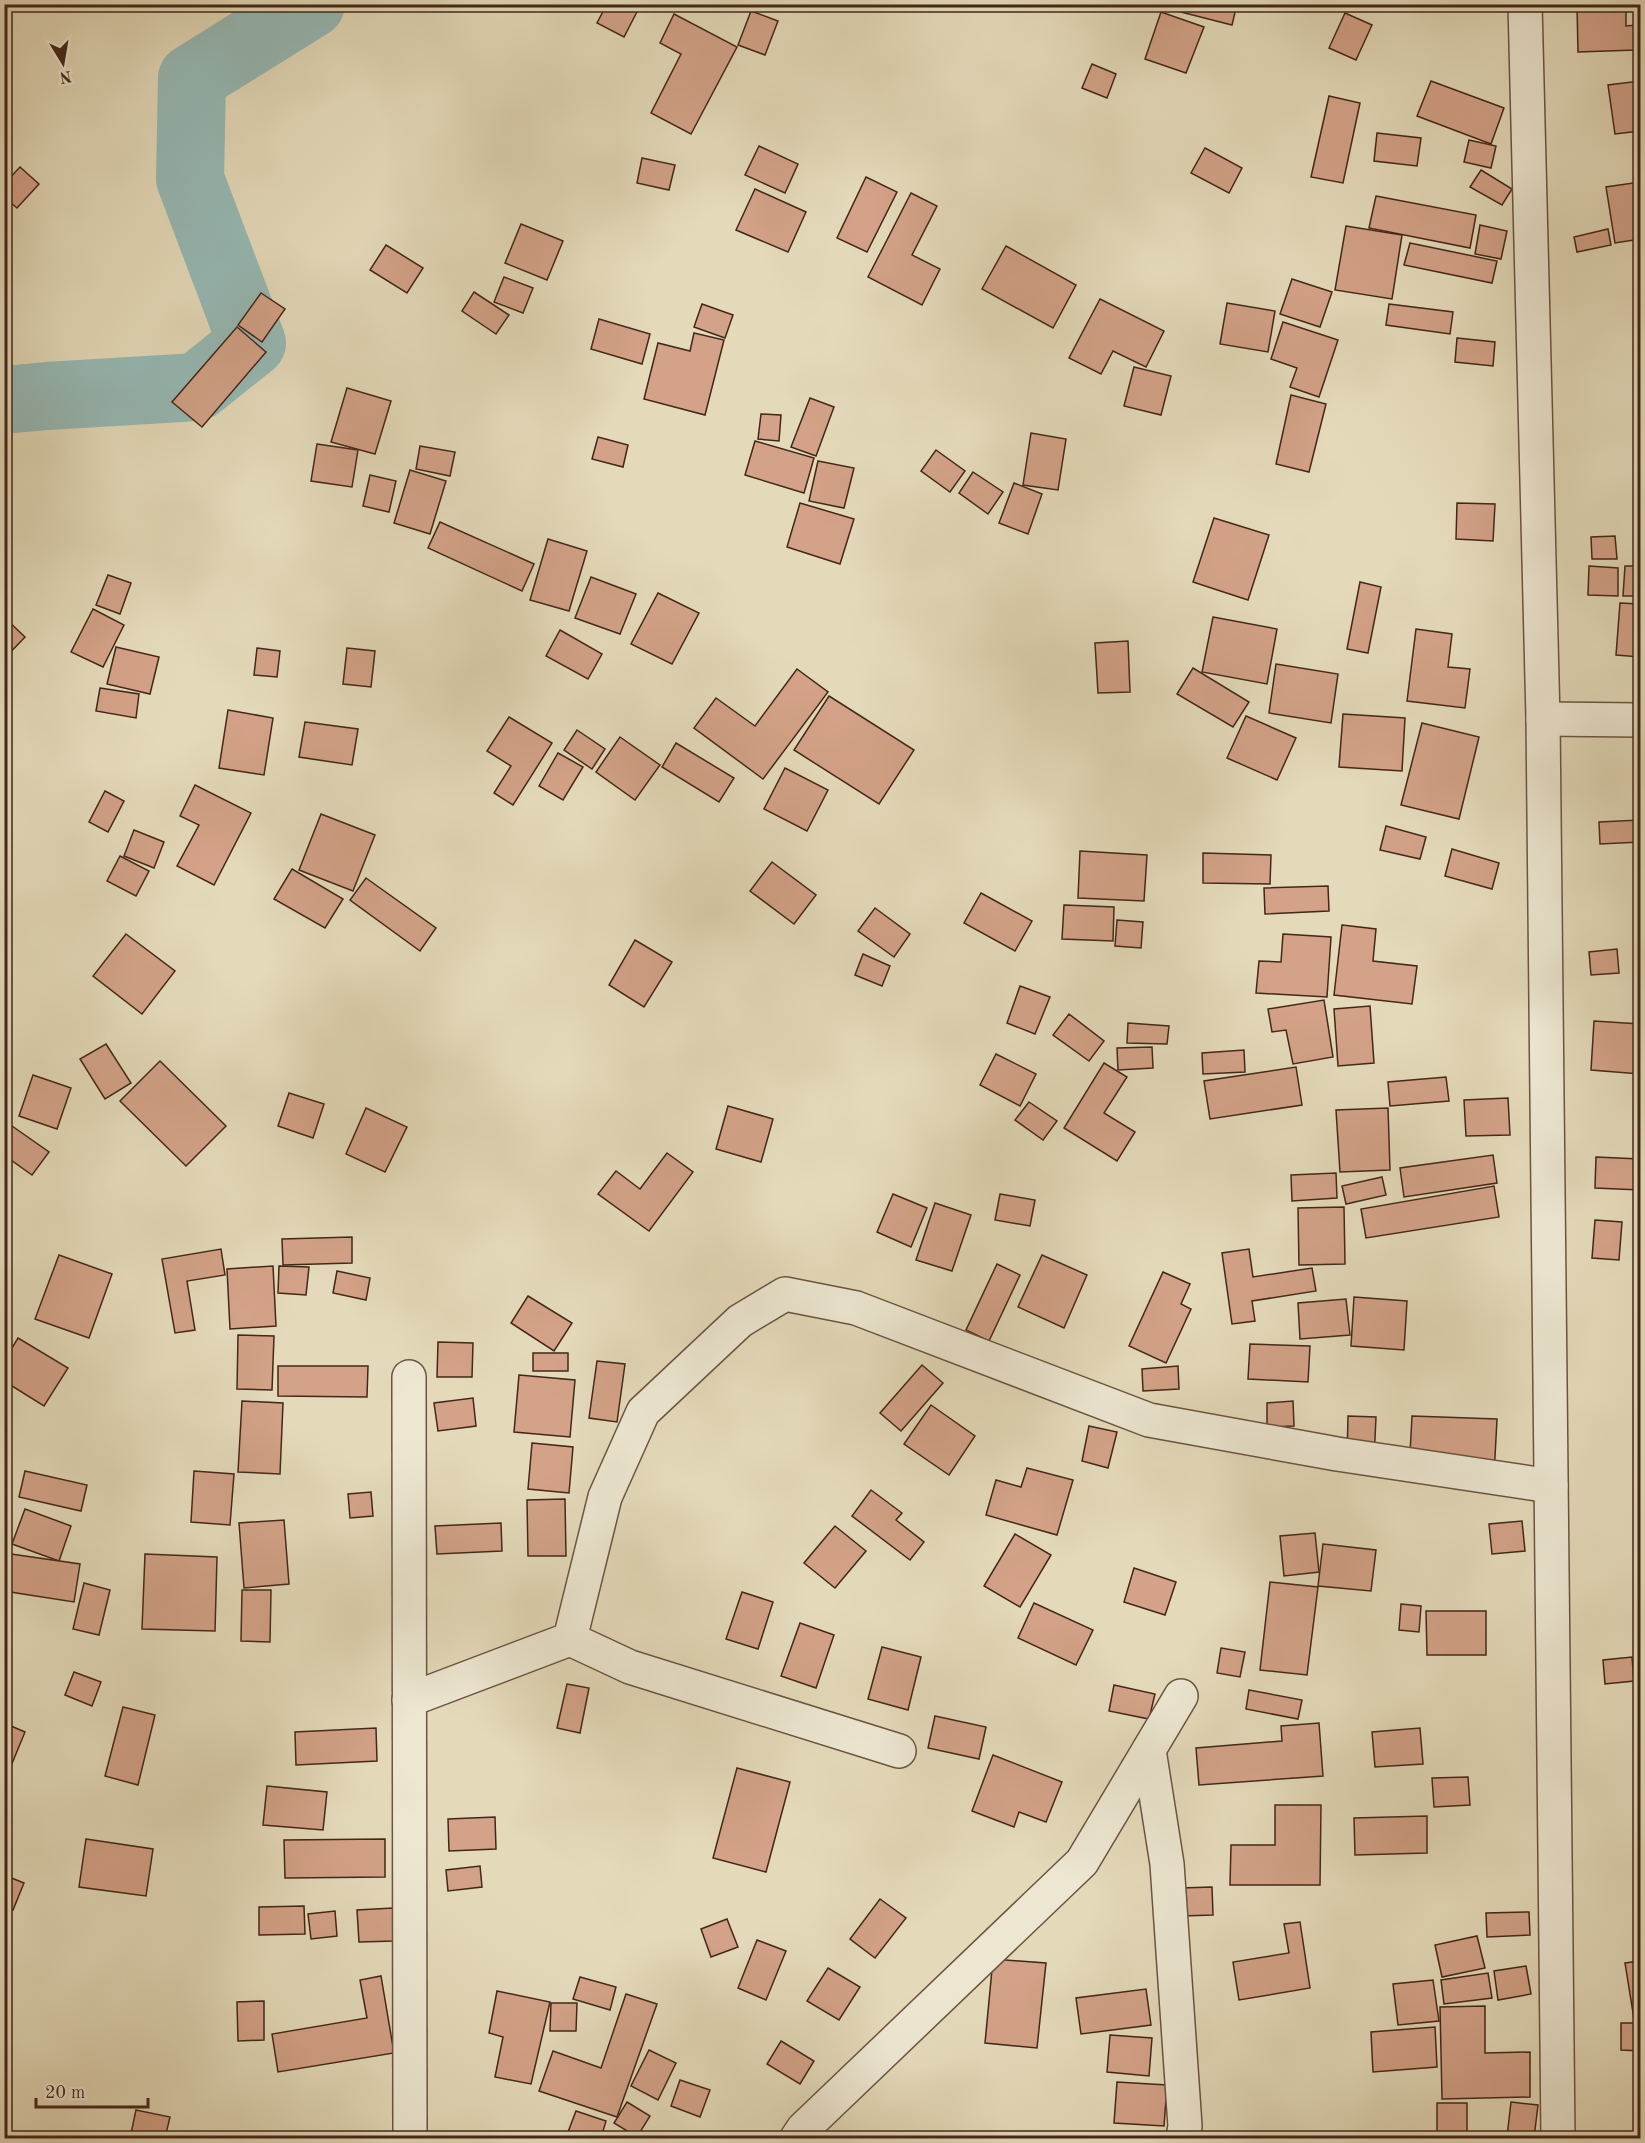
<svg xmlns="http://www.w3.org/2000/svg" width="1645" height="2143" viewBox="0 0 1645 2143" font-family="'Old Standard TT',serif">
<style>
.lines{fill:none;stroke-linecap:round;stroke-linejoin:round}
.river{stroke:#97bab6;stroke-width:68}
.building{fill:#d3a288;stroke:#432718;stroke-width:1.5}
.minor-casing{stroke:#6b5440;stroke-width:36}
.minor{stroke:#ede7d2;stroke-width:33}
</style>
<rect width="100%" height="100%" fill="#e4daba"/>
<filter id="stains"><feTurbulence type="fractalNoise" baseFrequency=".00333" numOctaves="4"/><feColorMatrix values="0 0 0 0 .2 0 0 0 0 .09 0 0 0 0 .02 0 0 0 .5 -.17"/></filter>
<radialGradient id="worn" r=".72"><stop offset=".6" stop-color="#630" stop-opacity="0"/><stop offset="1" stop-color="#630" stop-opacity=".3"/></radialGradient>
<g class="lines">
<path class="river" d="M4 400 47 396 197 387 252 343 190 179 192 78 311 4"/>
</g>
<g class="building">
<path d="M607 4H641L624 37 597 23Z"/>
<path d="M1170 4H1237L1232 25 1169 9Z"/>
<path d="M1577 4H1626V26L1636 25V50L1578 52Z"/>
<path d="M751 11 778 21 765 55 738 45Z"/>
<path d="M1161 12 1204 27 1186 73 1145 59Z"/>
<path d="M1345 13 1372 25 1356 60 1329 48Z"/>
<path d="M674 14 737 47 691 134 651 113 681 54 660 43Z"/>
<path d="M1092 64 1116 74 1107 98 1082 88Z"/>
<path d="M1431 81 1504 108 1491 144 1417 116Z"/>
<path d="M1640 81V131L1615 134 1608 85Z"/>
<path d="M1329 96 1360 103 1343 183 1311 177Z"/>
<path d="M1377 133 1421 138 1417 166 1374 161Z"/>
<path d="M1469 140 1496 146 1491 168 1464 162Z"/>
<path d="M759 146 798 164 785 193 745 175Z"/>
<path d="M1205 148 1242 168 1229 193 1191 173Z"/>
<path d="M642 158 675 165 669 190 637 183Z"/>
<path d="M20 167 39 184 17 208 4 197V184Z"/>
<path d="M1481 170 1512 189 1502 205 1470 187Z"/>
<path d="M866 177 897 192 867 252 837 238Z"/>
<path d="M1640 182V239L1615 243 1606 187Z"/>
<path d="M755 189 806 212 788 252 736 230Z"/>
<path d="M911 193 937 206 912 255 940 269 922 305 868 277Z"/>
<path d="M1376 196 1476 215 1470 248 1369 228Z"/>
<path d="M521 224 563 241 547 280 505 263Z"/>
<path d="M1480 225 1507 231 1501 259 1475 254Z"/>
<path d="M1346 226 1402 235 1392 299 1335 290Z"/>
<path d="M1608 229 1611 245 1577 252 1574 237Z"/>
<path d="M1410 243 1497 261 1492 283 1404 265Z"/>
<path d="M386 245 423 268 407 293 370 270Z"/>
<path d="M1006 246 1076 285 1053 328 982 289Z"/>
<path d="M504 277 533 288 523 313 494 302Z"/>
<path d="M1292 279 1332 292 1320 327 1280 314Z"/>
<path d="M474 292 509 315 496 334 462 311Z"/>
<path d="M261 293 285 309 262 342 238 325Z"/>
<path d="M1100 299 1164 331 1146 367 1113 351 1101 374 1069 358Z"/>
<path d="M1227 303 1275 311 1268 352 1220 344Z"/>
<path d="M702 304 733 315 725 338 694 327Z"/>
<path d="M1389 304 1453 312 1450 334 1386 325Z"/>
<path d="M599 319 650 334 642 364 591 349Z"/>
<path d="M1283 322 1338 340 1319 397 1290 387 1297 368 1271 359Z"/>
<path d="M237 327 266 352 202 427 172 402Z"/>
<path d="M694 333 724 340 705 415 644 399 658 343 690 351Z"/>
<path d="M1457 338 1495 342 1493 366 1455 362Z"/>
<path d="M1134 367 1171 376 1161 415 1124 406Z"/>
<path d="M347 388 391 401 375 454 331 442Z"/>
<path d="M1291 395 1326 404 1309 472 1276 464Z"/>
<path d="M810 398 834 407 816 456 791 447Z"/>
<path d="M761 414 781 415 779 441 758 439Z"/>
<path d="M1031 433 1066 439 1058 490 1023 485Z"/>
<path d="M598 437 628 445 623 467 592 459Z"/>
<path d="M755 441 814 458 804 493 745 475Z"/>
<path d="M317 444 358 450 352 487 311 481Z"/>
<path d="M420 446 455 452 450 476 416 469Z"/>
<path d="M936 450 965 471 950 492 921 471Z"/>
<path d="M818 461 854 468 844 508 809 501Z"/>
<path d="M410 470 446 481 430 534 394 523Z"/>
<path d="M973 472 1003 492 988 514 959 493Z"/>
<path d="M370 475 396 481 389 512 363 506Z"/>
<path d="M1014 483 1042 494 1028 534 999 523Z"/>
<path d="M800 503 854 519 840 564 787 547Z"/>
<path d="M1457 503 1495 504 1493 541 1456 539Z"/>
<path d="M1214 518 1269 535 1248 600 1193 582Z"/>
<path d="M440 522 534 564 522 591 428 548Z"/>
<path d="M1615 536 1617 559H1592L1591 537Z"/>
<path d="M548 539 587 551 569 611 530 600Z"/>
<path d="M1589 566 1618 568V596L1588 595Z"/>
<path d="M1625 566H1640V596H1623Z"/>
<path d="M108 575 131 583 120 614 96 605Z"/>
<path d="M591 577 636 594 620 634 575 618Z"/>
<path d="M1360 582 1381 587 1368 653 1347 649Z"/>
<path d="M658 593 699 613 672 664 631 644Z"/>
<path d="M1620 603 1640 604V657L1616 655Z"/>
<path d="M93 609 124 625 103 667 71 652Z"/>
<path d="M4 617 25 637 4 659Z"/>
<path d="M1213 617 1277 629 1267 684 1202 672Z"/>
<path d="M1416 629 1452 634 1448 667 1470 669 1465 708 1407 701Z"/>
<path d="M560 630 602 654 588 679 546 656Z"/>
<path d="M1128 641 1130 692 1098 693 1095 643Z"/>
<path d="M116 647 159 657 150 694 107 684Z"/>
<path d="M257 648 280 651 277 677 254 675Z"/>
<path d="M347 648 375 651 371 687 343 684Z"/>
<path d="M1276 664 1338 674 1331 723 1269 713Z"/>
<path d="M1193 668 1249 702 1233 727 1177 694Z"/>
<path d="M797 669 828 692 763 779 694 728 716 698 755 726Z"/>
<path d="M100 688 139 694 136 718 96 711Z"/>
<path d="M829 696 914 750 879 804 794 750Z"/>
<path d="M228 710 273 718 264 775 219 768Z"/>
<path d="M1343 714 1405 718 1402 771 1339 767Z"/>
<path d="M1246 716 1296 738 1277 780 1227 758Z"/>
<path d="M509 717 552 743 513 805 494 793 511 766 487 751Z"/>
<path d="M305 722 358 729 352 765 299 757Z"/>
<path d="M1422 723 1479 737 1459 819 1401 805Z"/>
<path d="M577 730 605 749 592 769 564 750Z"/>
<path d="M620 737 660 765 635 800 596 772Z"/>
<path d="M676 743 734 778 719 802 662 767Z"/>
<path d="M558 753 583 767 563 800 539 786Z"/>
<path d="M785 768 828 790 807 831 764 809Z"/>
<path d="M195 785 251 813 214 885 177 866 199 825 180 816Z"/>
<path d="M105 791 124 801 108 832 89 822Z"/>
<path d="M321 814 375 835 353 891 299 870Z"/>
<path d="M1640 820V842L1600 844 1599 822Z"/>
<path d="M1386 826 1426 837 1420 859 1380 850Z"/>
<path d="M134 830 164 842 154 868 124 856Z"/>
<path d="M1452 849 1499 863 1492 889 1445 876Z"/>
<path d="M1080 851 1147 855 1144 901 1078 898Z"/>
<path d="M1203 853 1271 855 1270 884 1203 883Z"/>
<path d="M120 856 149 871 136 896 107 881Z"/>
<path d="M772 862 816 895 794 924 750 891Z"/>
<path d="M292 869 343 899 325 928 274 899Z"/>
<path d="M366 878 436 928 420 951 350 900Z"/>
<path d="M1328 886 1329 911 1265 914 1264 888Z"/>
<path d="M981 893 1032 921 1015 951 964 923Z"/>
<path d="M1064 905 1114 907 1113 941 1062 939Z"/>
<path d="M875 908 910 934 894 957 858 931Z"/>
<path d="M1117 920 1143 922 1141 948 1115 946Z"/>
<path d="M1342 925 1376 929 1373 961 1417 966 1412 1004 1334 995Z"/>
<path d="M126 934 175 971 142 1014 93 976Z"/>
<path d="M1283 934 1331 937 1327 997 1256 993 1259 961 1281 962Z"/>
<path d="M635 940 672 962 644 1007 609 985Z"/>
<path d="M1617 949 1619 973 1591 975 1589 952Z"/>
<path d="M863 954 890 966 882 986 855 975Z"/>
<path d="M1020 986 1050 997 1035 1034 1007 1023Z"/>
<path d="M1324 1000 1333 1057 1293 1064 1286 1030 1272 1032 1268 1009Z"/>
<path d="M1370 1006 1374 1063 1338 1066 1334 1009Z"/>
<path d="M1069 1014 1104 1041 1089 1061 1053 1035Z"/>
<path d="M1594 1021 1640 1024V1074L1591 1070Z"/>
<path d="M1128 1023 1169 1026 1167 1044 1127 1043Z"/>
<path d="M106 1044 131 1083 105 1099 80 1059Z"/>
<path d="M1152 1047 1153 1068 1118 1070 1117 1048Z"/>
<path d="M1244 1050 1245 1072 1203 1074 1202 1053Z"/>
<path d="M996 1054 1036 1074 1020 1106 980 1085Z"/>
<path d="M160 1061 226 1126 186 1166 120 1101Z"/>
<path d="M1104 1063 1127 1077 1104 1113 1135 1132 1117 1161 1064 1128Z"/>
<path d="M1296 1067 1302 1105 1210 1119 1204 1081Z"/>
<path d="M33 1075 71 1088 57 1129 19 1116Z"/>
<path d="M1446 1077 1449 1101 1390 1106 1388 1082Z"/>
<path d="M289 1093 324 1104 313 1138 278 1126Z"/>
<path d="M1508 1098 1510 1135 1466 1136 1464 1100Z"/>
<path d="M1029 1102 1057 1121 1043 1140 1015 1120Z"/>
<path d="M728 1106 773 1119 761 1162 716 1149Z"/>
<path d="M366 1108 407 1127 385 1172 346 1154Z"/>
<path d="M1388 1108 1390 1170 1340 1172 1336 1110Z"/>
<path d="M12 1126 49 1152 32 1175 4 1155V1136Z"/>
<path d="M667 1153 693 1172 649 1231 598 1194 616 1171 640 1189Z"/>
<path d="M1493 1155 1497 1183 1404 1197 1400 1168Z"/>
<path d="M1596 1157 1640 1159V1190L1595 1188Z"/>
<path d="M1336 1173 1337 1198 1292 1201 1291 1175Z"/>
<path d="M1382 1177 1386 1195 1346 1204 1342 1186Z"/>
<path d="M1494 1186 1499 1217 1366 1238 1361 1209Z"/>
<path d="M893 1194 927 1208 911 1247 877 1232Z"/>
<path d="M1000 1194 1035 1200 1030 1226 995 1220Z"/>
<path d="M935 1203 971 1215 952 1271 916 1260Z"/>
<path d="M1344 1207 1345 1264 1299 1265 1298 1208Z"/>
<path d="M1595 1220 1622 1222 1619 1260 1592 1258Z"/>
<path d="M352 1237V1263L283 1265 282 1239Z"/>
<path d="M221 1249 225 1275 187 1281 195 1330 175 1333 162 1259Z"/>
<path d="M1249 1249 1253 1277 1312 1268 1316 1291 1252 1301 1255 1321 1232 1324 1222 1253Z"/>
<path d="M59 1255 112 1274 89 1338 35 1319Z"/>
<path d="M1042 1255 1087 1275 1064 1328 1018 1307Z"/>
<path d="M997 1264 1020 1275 989 1341 966 1330Z"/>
<path d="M273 1266 276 1326 230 1329 227 1269Z"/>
<path d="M279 1266 309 1267 306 1295 278 1293Z"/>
<path d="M337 1271 370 1278 366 1300 333 1293Z"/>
<path d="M1163 1272 1190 1284 1181 1304 1191 1309 1166 1363 1129 1346Z"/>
<path d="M528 1296 572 1323 554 1351 511 1323Z"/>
<path d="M1354 1297 1407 1301 1404 1350 1351 1346Z"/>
<path d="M1346 1299 1350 1335 1300 1339 1298 1303Z"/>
<path d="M238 1335 274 1336 272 1390 237 1389Z"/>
<path d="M18 1338 68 1368 44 1406 4 1381V1361Z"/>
<path d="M438 1342 473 1343 472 1377H437Z"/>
<path d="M1250 1344 1310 1346 1308 1382 1248 1379Z"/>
<rect x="533" y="1353" width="35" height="18"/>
<path d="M597 1361 625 1364 617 1422 589 1418Z"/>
<path d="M922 1365 943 1383 901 1431 880 1413Z"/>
<path d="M278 1366H368L367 1397 278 1396Z"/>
<path d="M1178 1366 1179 1389 1143 1391 1142 1369Z"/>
<path d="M519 1375 575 1380 570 1437 514 1432Z"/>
<path d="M473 1398 476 1426 438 1431 434 1403Z"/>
<path d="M242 1401 283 1403 280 1474 238 1472Z"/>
<path d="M1293 1401 1294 1426 1267 1427V1403Z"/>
<path d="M931 1405 975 1436 949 1475 904 1444Z"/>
<path d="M1348 1416 1376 1417 1374 1461 1347 1460Z"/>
<path d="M1412 1416 1497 1419 1494 1476 1453 1475 1454 1455 1410 1454Z"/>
<path d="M1089 1426 1117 1432 1108 1468 1082 1461Z"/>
<path d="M532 1443 573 1447 569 1493 528 1489Z"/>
<path d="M1027 1468 1073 1480 1057 1535 986 1515 996 1480 1021 1487Z"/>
<path d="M25 1471 87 1485 81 1511 19 1497Z"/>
<path d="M194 1471 234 1474 230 1525 191 1522Z"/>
<path d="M871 1490 902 1513 896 1520 924 1542 910 1560 852 1516Z"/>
<path d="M371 1492 373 1516 350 1518 348 1494Z"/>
<path d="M565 1499 566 1556H528L527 1500Z"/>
<path d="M25 1509 71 1526 59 1561 12 1544Z"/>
<path d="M284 1520 289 1584 244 1588 239 1523Z"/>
<path d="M1522 1521 1525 1551 1492 1554 1489 1524Z"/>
<path d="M501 1523 502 1551 437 1554 435 1526Z"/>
<path d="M835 1526 866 1551 835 1588 804 1563Z"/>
<path d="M1315 1533 1319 1572 1284 1576 1280 1536Z"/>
<path d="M1015 1534 1051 1555 1020 1607 984 1586Z"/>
<path d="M1323 1544 1376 1550 1371 1591 1318 1586Z"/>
<path d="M4 1553 80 1564 74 1602 4 1591Z"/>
<path d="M145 1554 217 1557 215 1631 142 1629Z"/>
<path d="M1134 1568 1176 1582 1165 1615 1124 1602Z"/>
<path d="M1270 1582 1318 1587 1307 1675 1260 1670Z"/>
<path d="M84 1583 110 1590 99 1635 73 1629Z"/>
<path d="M242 1590H271L270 1642 241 1641Z"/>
<path d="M742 1592 773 1602 758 1649 726 1639Z"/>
<path d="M1034 1603 1093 1630 1076 1665 1018 1638Z"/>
<path d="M1401 1604 1421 1606 1419 1632 1399 1630Z"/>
<path d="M1426 1611H1486V1655H1427Z"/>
<path d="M800 1623 834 1635 816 1688 781 1676Z"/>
<path d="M882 1647 921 1657 908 1710 868 1699Z"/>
<path d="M1221 1648 1245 1652 1240 1677 1217 1673Z"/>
<path d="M1632 1657 1634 1681 1605 1684 1603 1660Z"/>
<path d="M74 1672 101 1682 92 1706 65 1695Z"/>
<path d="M567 1684 589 1688 580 1733 557 1728Z"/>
<path d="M1114 1685 1155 1694 1149 1719 1109 1711Z"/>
<path d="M1249 1690 1302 1700 1298 1719 1246 1709Z"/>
<path d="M123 1707 155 1715 138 1785 105 1776Z"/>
<path d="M935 1716 986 1727 979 1759 928 1748Z"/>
<path d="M4 1723 25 1732 4 1783Z"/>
<path d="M1319 1723 1323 1776 1199 1785 1196 1748 1282 1741 1281 1726Z"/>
<path d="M376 1728 377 1761 296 1765 295 1732Z"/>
<path d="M1420 1728 1423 1764 1375 1767 1372 1732Z"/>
<path d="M993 1755 1062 1782 1046 1822 1019 1812 1014 1827 972 1811Z"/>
<path d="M737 1768 790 1782 766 1872 713 1858Z"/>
<path d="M1468 1777 1470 1805 1434 1807 1432 1778Z"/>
<path d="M267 1786 327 1792 323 1830 263 1825Z"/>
<path d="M1275 1805H1321L1320 1885H1230L1231 1845H1275Z"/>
<path d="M1427 1816V1853L1355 1855 1354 1818Z"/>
<path d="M495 1817 496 1849 449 1851 448 1819Z"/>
<path d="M86 1839 153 1849 146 1896 79 1887Z"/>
<path d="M385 1839V1877L285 1878 284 1840Z"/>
<path d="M480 1866 482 1887 448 1891 446 1870Z"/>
<path d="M4 1875 24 1883 13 1910 4 1907Z"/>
<path d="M1212 1887 1213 1915 1182 1916 1181 1888Z"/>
<path d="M880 1899 906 1918 875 1958 850 1939Z"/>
<path d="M304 1906 305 1934 259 1935V1907Z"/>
<path d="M393 1908 394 1941 359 1942 357 1910Z"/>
<path d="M335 1911 337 1936 311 1939 308 1914Z"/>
<path d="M1529 1912 1530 1935 1487 1937 1486 1913Z"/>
<path d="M727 1919 738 1947 711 1957 701 1929Z"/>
<path d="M1300 1922 1310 1988 1239 2000 1233 1962 1289 1953 1284 1924Z"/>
<path d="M1477 1936 1485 1968 1442 1977 1435 1945Z"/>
<path d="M757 1940 786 1951 766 2000 738 1988Z"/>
<path d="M993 1959 1046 1963 1037 2048 985 2043Z"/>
<path d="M1640 1961V2018L1634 2019 1625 1963Z"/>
<path d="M1526 1966 1531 1994 1498 2000 1494 1971Z"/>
<path d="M828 1968 860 1987 839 2020 807 2001Z"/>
<path d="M1488 1973 1492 1998 1444 2004 1441 1980Z"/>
<path d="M381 1976 394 2053 278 2072 272 2034 367 2018 360 1980Z"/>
<path d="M580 1977 616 1987 610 2010 573 1999Z"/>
<path d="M1433 1980 1439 2021 1398 2025 1393 1984Z"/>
<path d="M1146 1989 1151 2025 1081 2034 1076 1998Z"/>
<path d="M497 1991 550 2002 531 2084 495 2077 503 2037 489 2033Z"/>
<path d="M626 1994 657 2004 617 2117 539 2091 553 2051 601 2068Z"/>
<path d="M264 2001V2040L238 2041 237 2002Z"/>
<path d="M551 2003H577L576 2031H550Z"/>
<path d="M1485 2006V2053L1530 2052V2097L1442 2099 1440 2007Z"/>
<path d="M1621 2023H1640V2051L1621 2050Z"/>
<path d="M1435 2027 1437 2067 1373 2072 1371 2032Z"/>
<path d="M1110 2035 1152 2038 1149 2076 1107 2072Z"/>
<path d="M781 2041 814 2061 800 2084 767 2064Z"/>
<path d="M649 2050 676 2063 658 2100 631 2086Z"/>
<path d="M680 2080 710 2090 700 2117 671 2106Z"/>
<path d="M1117 2082 1167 2085 1164 2126 1114 2123Z"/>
<path d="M627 2102 650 2116 637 2137 614 2123Z"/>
<path d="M1511 2102 1538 2105 1534 2138 1507 2137Z"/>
<rect x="1437" y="2103" width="30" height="35"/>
<path d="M136 2110 170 2117 165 2138H130Z"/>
<path d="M576 2111 606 2121 601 2138H586L568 2132Z"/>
</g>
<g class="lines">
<g class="minor-casing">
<g id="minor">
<path d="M1525 4 1543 719 1558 2138"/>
<path d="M1543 719 1640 720"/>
<path d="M409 1377 410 2138"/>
<path d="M570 1639 630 1667 899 1751"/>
<path d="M409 1700 570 1639 605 1497 643 1412 740 1321 785 1294 856 1308 1149 1420 1337 1454 1551 1486"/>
<path d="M1149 1750 1167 1864 1185 2126 1183 2138"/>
<path d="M797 2138 803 2129 1082 1862 1181 1696"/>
</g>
</g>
<use href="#minor" class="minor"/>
</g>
<rect width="1645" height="2143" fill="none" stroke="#e4daba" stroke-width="24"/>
<rect x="6" y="6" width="1633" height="2131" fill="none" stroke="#432718" stroke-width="3"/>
<rect x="12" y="12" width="1621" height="2119" fill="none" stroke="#432718" stroke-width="1.5"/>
<g transform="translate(63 63) rotate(169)" stroke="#ede7d2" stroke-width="4.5" paint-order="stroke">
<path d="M0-4.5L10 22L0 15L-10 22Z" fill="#432718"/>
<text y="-9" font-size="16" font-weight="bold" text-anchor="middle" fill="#432718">N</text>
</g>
<path d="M36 2098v9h112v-9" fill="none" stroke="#432718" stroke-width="3"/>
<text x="45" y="2098" font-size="18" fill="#432718" stroke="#ede7d2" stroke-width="4.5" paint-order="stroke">20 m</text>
<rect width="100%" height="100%" filter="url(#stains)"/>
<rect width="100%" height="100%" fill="url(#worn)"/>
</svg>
